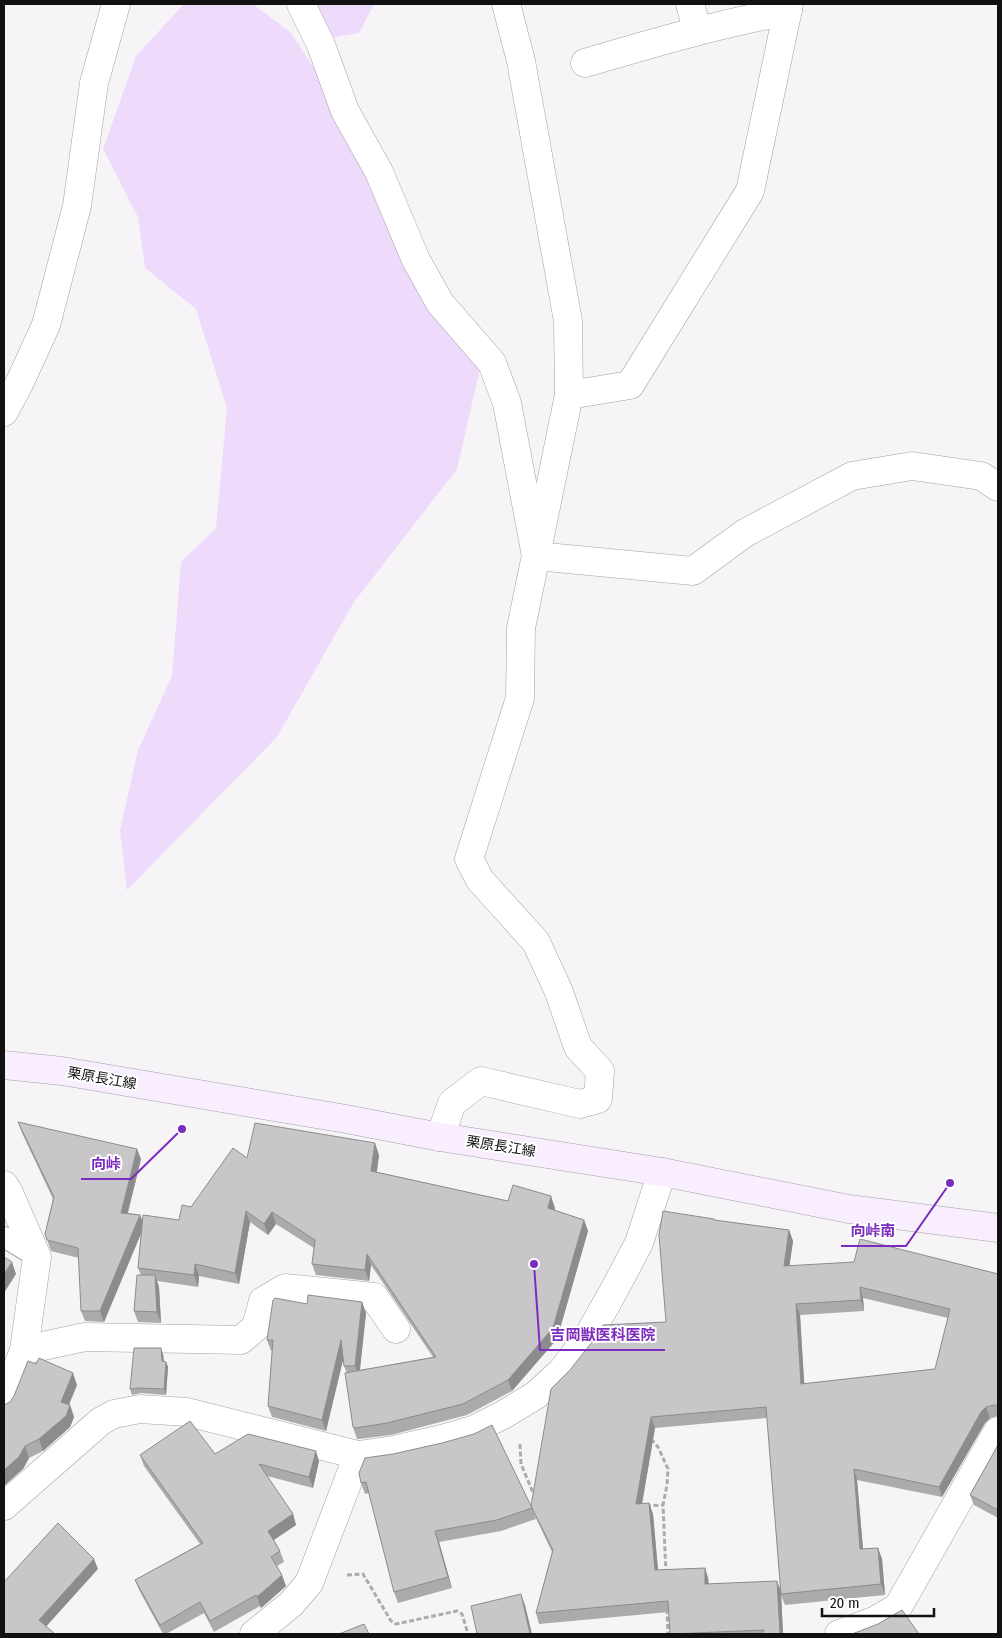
<svg xmlns="http://www.w3.org/2000/svg" width="1002" height="1638" viewBox="0 0 1002 1638" font-family="'Fira Sans Condensed','Noto Sans JP',sans-serif">
<style>
.green{fill:#eedbfb}
.lines{fill:none;stroke-linecap:round;stroke-linejoin:round}
.lane-casing{stroke:#a3a1a5;stroke-width:22}
.street-casing{stroke:#a3a1a5;stroke-width:29}
.secondary-casing{stroke:#a3a1a5;stroke-width:29}
.path{stroke:#adabad;stroke-width:3;stroke-dasharray:5 2.5;stroke-linecap:butt}
.lane{stroke:#fff;stroke-width:20}
.street{stroke:#fff;stroke-width:28}
.secondary{stroke:#f8eefe;stroke-width:28}
.wall{fill:#acaaad;fill-rule:evenodd}
.shaded-wall{fill:#8c8b8d}
.building{fill:#c8c6c9;stroke:#8c8b8d;fill-rule:evenodd}
.labels{text-anchor:middle;stroke-width:4;stroke-linejoin:round;paint-order:stroke}
.street-label{font-size:14px;fill:#121112;stroke:#fff}
.leader{fill:none;stroke:#7b2cbf;stroke-width:2}
.callout-dot{fill:#7b2cbf;stroke:#fff;stroke-width:2}
.callout-label{font-size:15px;text-anchor:middle;font-weight:bold;fill:#7b2cbf;stroke:#fff;stroke-width:4;stroke-linejoin:round;paint-order:stroke}
</style>
<rect width="100%" height="100%" fill="#f6f4f7"/>
<g class="green">
<path d="M186 4H253L290 32 370 152 482 360 457 469 354 602 277 737 127 890 120 830 138 750 172 676 181 562 216 528 227 408 196 309 145 268 138 217 103 149 136 56 182 6Z"/>
<path d="M303 4H374L359 33 324 39Z"/>
</g>
<g class="lines">
<g class="lane-casing">
<path id="lane" d="M4 1237 37 1257"/>
</g>
<g class="street-casing">
<g id="street">
<path d="M301 4 321 45 345 111 379 172 416 260 440 303 492 363 507 403 536 556 693 571 745 533 852 476 912 466 981 476 998 487"/>
<path d="M690 4 697 30"/>
<path d="M585 63C653 43 718 24 788 11"/>
<path d="M569 395 630 385 750 191 789 4"/>
<path d="M4 412 19 384 46 325 77 206 94 83 116 4"/>
<path d="M440 1137 452 1103 481 1081 580 1104 598 1099 600 1071 578 1047 559 992 536 942 480 880 469 859 520 698 521 628 569 395 568 321 521 61 506 4"/>
<path d="M4 1185 9 1193 37 1257 24 1350 4 1402"/>
<path d="M24 1350 85 1337 241 1340 256 1327 263 1301 285 1288 374 1297 396 1329"/>
<path d="M4 1506 101 1421 114 1414 140 1409 187 1412 358 1455 394 1450 442 1439 473 1430 503 1415 536 1395 562 1371 587 1338 612 1294 639 1243 662 1172"/>
<path d="M254 1634 291 1604 309 1583 358 1455"/>
<path d="M839 1634 876 1620 898 1607 998 1431"/>
</g>
</g>
<g class="secondary-casing">
<path id="secondary" d="M4 1065 62 1071 346 1119 440 1137 662 1172 849 1209 998 1228"/>
</g>
<g class="path">
<path d="M651 1439 658 1447 668 1469 667 1485 663 1505 666 1573"/>
<path d="M520 1444 521 1464 534 1495"/>
<path d="M646 1506 663 1505"/>
<path d="M347 1575 363 1574 391 1621 396 1624 457 1611 462 1614 468 1634"/>
<path d="M667 1609 668 1634"/>
</g>
<use href="#lane" class="lane"/>
<use href="#street" class="street"/>
<use href="#secondary" class="secondary"/>
</g>
<g class="wall">
<path d="M18 1122 141 1159 128 1213 140 1215 142 1220H179L191 1207 247 1158 379 1155 377 1172 508 1201 555 1208 554 1210 584 1220 588 1231 557 1339 512 1391 467 1415 391 1435 359 1439H357L353 1427 347 1373 344 1366 343 1358 326 1431 272 1417 268 1406 272 1351H271L267 1340 307 1304 362 1302 366 1313 360 1370 433 1357 371 1265 369 1281 316 1275 312 1264 314 1248 276 1224 268 1235 250 1222 239 1284 199 1276 198 1287 157 1281 159 1287 161 1323 138 1322 134 1311 141 1275 138 1268 141 1234 104 1322 85 1321 81 1311 79 1258 51 1251 45 1234 53 1199 22 1133Z"/>
<path d="M714 1219 715 1220 789 1230 793 1241 789 1266 998 1274V1416L990 1418 985 1423 942 1497 857 1480 863 1549 878 1548 882 1559 885 1595 785 1605 781 1595 783 1634H670L669 1612 539 1624 536 1613 552 1552 535 1516 531 1506 666 1322ZM863 1298 948 1318 935 1369 804 1384 800 1315 864 1311ZM767 1418 781 1591 709 1584 708 1578 705 1568 658 1570 653 1514 642 1504 655 1428Z"/>
<path d="M163 1354 164 1361 166 1362 168 1367 166 1395 141 1393 132 1395 130 1389Z"/>
<path d="M77 1385 69 1405H70L74 1417 70 1427 43 1451 29 1458 23 1469 4 1405Z"/>
<path d="M998 1445V1518L974 1505 970 1495Z"/>
<path d="M215 1454 319 1461 313 1488 267 1476 293 1514 296 1525 274 1540 280 1551 284 1562 277 1566 286 1586 261 1608 260 1606 214 1632 204 1613 166 1634H163L139 1590 135 1580 200 1544 144 1466 140 1455Z"/>
<path d="M359 1473 532 1508 536 1519 501 1531 439 1542 452 1588 398 1603 394 1592 369 1493 365 1494 361 1483Z"/>
</g>
<g class="shaded-wall">
<path d="M375 1143 379 1155 375 1182 371 1171Z"/>
<path d="M137 1149 141 1159 125 1223 121 1213Z"/>
<path d="M551 1196 555 1208 552 1220 548 1208Z"/>
<path d="M246 1211 250 1222 239 1284 235 1273Z"/>
<path d="M272 1212 276 1224 268 1235 264 1224Z"/>
<path d="M140 1215 144 1226 104 1322 100 1311Z"/>
<path d="M584 1220 588 1231 557 1339 512 1391 508 1380Z"/>
<path d="M789 1230 793 1241 788 1277 784 1266Z"/>
<path d="M367 1254 371 1265 369 1281 365 1270Z"/>
<path d="M12 1262 16 1274 4 1293V1274Z"/>
<path d="M195 1264 199 1276 198 1287 194 1275Z"/>
<path d="M155 1275 159 1287 161 1323 157 1312Z"/>
<path d="M860 1287 863 1298 864 1311 861 1300Z"/>
<path d="M362 1302 366 1313 359 1377 355 1366Z"/>
<path d="M796 1304 800 1315 805 1395 801 1384Z"/>
<path d="M341 1340 345 1352 326 1431 322 1420Z"/>
<path d="M161 1348 163 1354 164 1367 162 1361Z"/>
<path d="M166 1362 168 1367 166 1395 164 1389Z"/>
<path d="M73 1373 77 1385 65 1413 61 1402Z"/>
<path d="M70 1405 74 1417 70 1427 43 1451 39 1439Z"/>
<path d="M986 1407 990 1418 985 1423 942 1497 939 1487 981 1412Z"/>
<path d="M651 1417 655 1428 640 1515 636 1504Z"/>
<path d="M25 1446 29 1458 23 1469 4 1486V1470Z"/>
<path d="M316 1451 319 1461 313 1488 309 1477Z"/>
<path d="M854 1469 857 1480 864 1560 860 1549Z"/>
<path d="M649 1503 653 1514 659 1581 655 1570Z"/>
<path d="M293 1514 296 1525 272 1541 268 1531Z"/>
<path d="M435 1531 439 1542 452 1588 448 1577Z"/>
<path d="M878 1548 882 1559 885 1595 881 1584Z"/>
<path d="M94 1559 98 1569 43 1630 39 1620Z"/>
<path d="M705 1568 708 1578 709 1594 705 1584Z"/>
<path d="M282 1575 286 1586 261 1608 257 1597Z"/>
<path d="M777 1581 781 1591 783 1634H780Z"/>
<path d="M521 1594 525 1605 532 1634H530Z"/>
</g>
<g class="building">
<path d="M18 1122 137 1149 121 1213 140 1215 100 1311H81L78 1248 47 1240 45 1234 54 1197Z"/>
<path d="M255 1123 375 1143 371 1171 508 1201 513 1185 551 1196 548 1208 584 1220 553 1328 508 1380 463 1404 387 1423 355 1428 353 1427 345 1373 436 1357 367 1254 365 1270 312 1264 315 1240 272 1212 264 1224 246 1211 235 1273 195 1264 194 1275 138 1268 143 1215 179 1220 182 1205 191 1207 233 1148 247 1158Z"/>
<path d="M663 1211 714 1219V1220L789 1230 784 1266 854 1262 860 1239 998 1274V1406L994 1405 986 1407 981 1412 939 1487 854 1469 860 1549 878 1548 881 1584 781 1594 766 1407 651 1417 636 1504 649 1503 655 1570 705 1568V1584L777 1581 780 1634H762L764 1630 670 1634 668 1601 536 1613 553 1550 531 1506 551 1389 570 1370 596 1337 603 1325 666 1322 659 1235ZM860 1287 950 1309 935 1369 801 1384 796 1304 861 1300Z"/>
<path d="M4 1257 12 1262 4 1274Z"/>
<path d="M137 1275H155L157 1312 134 1311Z"/>
<path d="M308 1295 362 1302 355 1366H344L341 1340 322 1420 268 1406 273 1340H267L273 1300 275 1298 307 1304Z"/>
<path d="M134 1348H161L162 1361 166 1362 164 1389 139 1388 130 1389Z"/>
<path d="M39 1358 73 1373 61 1402 70 1405 66 1416 39 1439 25 1446 19 1457 4 1470V1405L10 1402 14 1396 28 1361 36 1364Z"/>
<path d="M190 1421 215 1454 248 1434 316 1451 309 1477 259 1464 293 1514 268 1531 280 1551 271 1557 282 1575 257 1597 256 1595 210 1621 200 1602 160 1625 135 1580 203 1543 140 1455Z"/>
<path d="M492 1425 532 1508 497 1520 435 1531 448 1577 394 1592 366 1482 361 1483 359 1473 365 1458 393 1454 442 1443 474 1434Z"/>
<path d="M998 1445V1510L970 1495Z"/>
<path d="M58 1523 94 1559 39 1620 55 1634H4V1582Z"/>
<path d="M521 1594 530 1634H477L471 1606Z"/>
<path d="M902 1610 919 1634H852L878 1624Z"/>
<path d="M364 1624 369 1634H339Z"/>
</g>
<g class="labels">
<g class="street-label">
<text transform="translate(102 1078) rotate(10)" y="5">栗原長江線</text>
<text transform="translate(501 1146) rotate(9)" y="5">栗原長江線</text>
</g>
</g>
<path class="leader" d="M182 1129L131 1179H81M950 1183L906 1246H841M534 1264L540 1350H665"/>
<g class="callout-dot">
<circle cx="182" cy="1129" r="5"/>
<circle cx="950" cy="1183" r="5"/>
<circle cx="534" cy="1264" r="5"/>
</g>
<g class="callout-label">
<text x="106" y="1169">向峠</text>
<text x="873" y="1236">向峠南</text>
<text x="603" y="1340">吉岡獣医科医院</text>
</g>
<rect width="1002" height="1638" fill="none" stroke="#121112" stroke-width="10"/>
<path d="M822 1608v8h112v-8" fill="none" stroke="#121112" stroke-width="2.5"/>
<text x="830" y="1608" font-size="15" fill="#121112" stroke="#ffffff" stroke-width="4" paint-order="stroke">20 m</text>
</svg>
